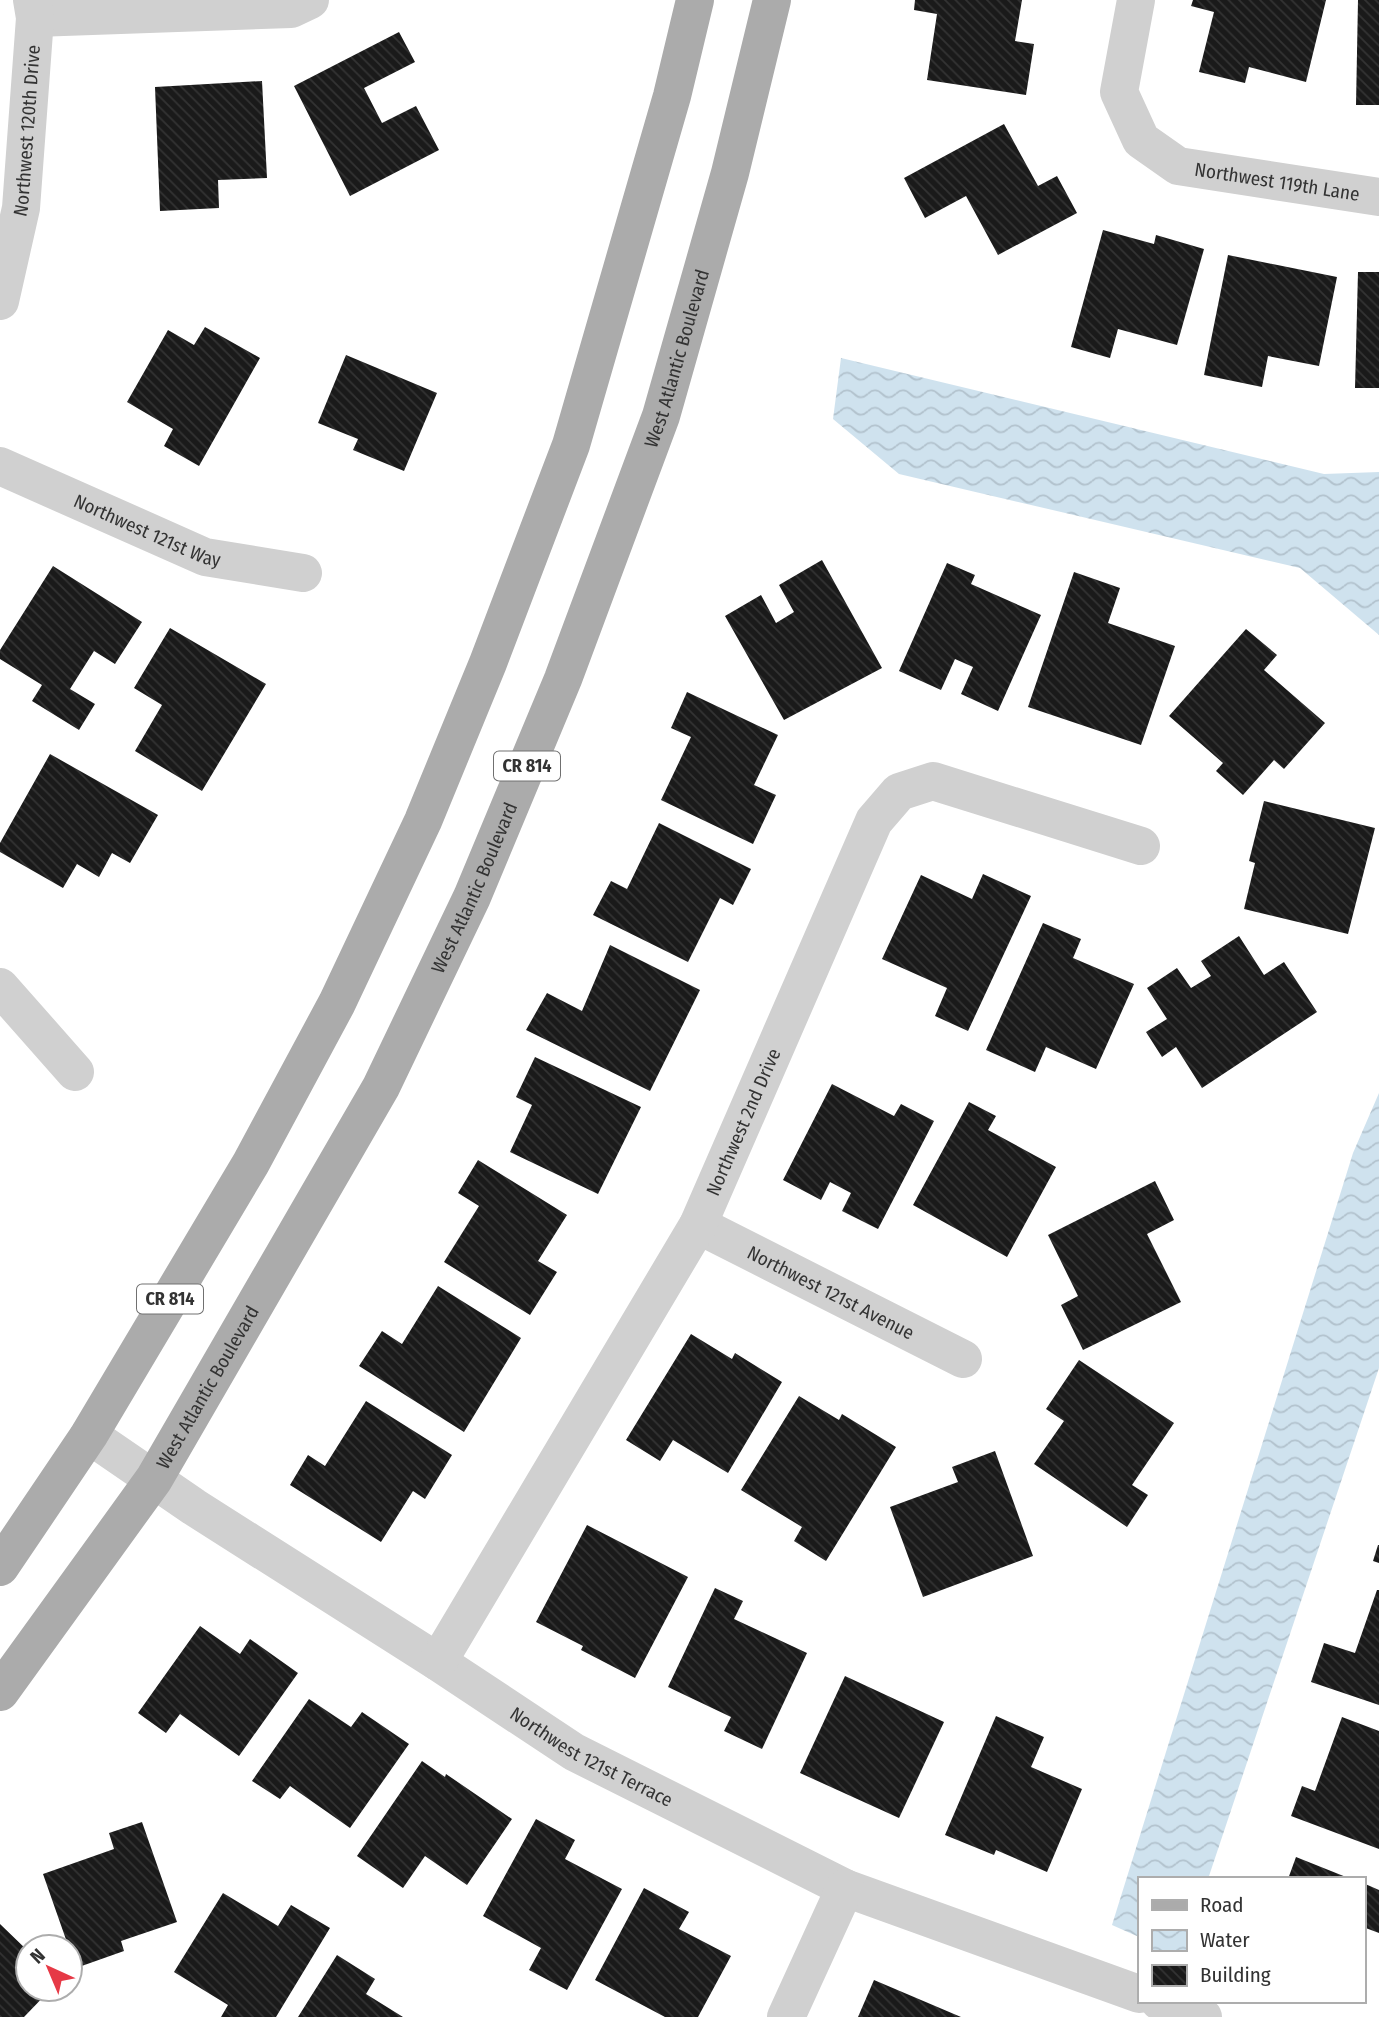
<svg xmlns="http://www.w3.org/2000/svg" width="1379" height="2017" viewBox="0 0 1379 2017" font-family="'Fira Sans Condensed',sans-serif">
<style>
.water{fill:url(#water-waves)}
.building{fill:url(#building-back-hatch)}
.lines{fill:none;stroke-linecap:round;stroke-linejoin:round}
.minor{stroke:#d0d0d0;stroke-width:38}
.major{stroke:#ababab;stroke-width:38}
.labels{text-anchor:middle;stroke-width:7;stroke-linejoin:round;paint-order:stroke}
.shield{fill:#fff;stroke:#707070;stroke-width:2}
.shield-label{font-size:18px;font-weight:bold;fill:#333}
.street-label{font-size:19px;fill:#333;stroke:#fff}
</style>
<defs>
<pattern id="water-waves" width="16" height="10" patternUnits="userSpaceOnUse" patternTransform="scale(1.75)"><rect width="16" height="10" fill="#cfe2ee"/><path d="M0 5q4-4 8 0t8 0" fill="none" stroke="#b2c2cd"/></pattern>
<pattern id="building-back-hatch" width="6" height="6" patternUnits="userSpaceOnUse" patternTransform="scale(1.75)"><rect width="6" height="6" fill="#1a1a1a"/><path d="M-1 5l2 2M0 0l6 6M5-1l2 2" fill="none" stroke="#333"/></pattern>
</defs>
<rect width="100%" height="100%" fill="#fff"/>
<g class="water">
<path d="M841 358 1324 474 1379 472V635L1300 568 899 474 833 419Z"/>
<path d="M1379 1093V1368L1208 1879H1139V1937L1112 1925 1353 1153Z"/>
</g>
<g class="building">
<path d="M915 0H1022L1015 41 1034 44 1026 95 927 80 937 14 914 10Z"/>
<path d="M1193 0H1326L1306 82 1249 67 1245 83 1199 72 1214 12 1191 6Z"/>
<path d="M1358 0H1379V105H1356Z"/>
<path d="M399 32 415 62 364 88 382 123 416 106 439 150 350 196 294 86Z"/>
<path d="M262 81 267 178 218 180 219 208 160 211 155 87Z"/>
<path d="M1004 124 1038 186 1057 176 1077 213 998 255 966 196 925 218 904 178Z"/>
<path d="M1103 230 1154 244 1156 235 1204 249 1177 345 1118 329 1110 358 1071 347Z"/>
<path d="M1228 255 1337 277 1319 366 1268 356 1262 387 1204 375Z"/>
<path d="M1358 272H1379V388H1355Z"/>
<path d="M205 327 260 358 199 466 164 446 173 429 127 402 168 330 194 345Z"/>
<path d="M346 355 437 393 404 471 353 450 358 439 318 423Z"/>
<path d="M822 560 882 668 784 720 725 616 761 595 776 623 794 612 779 585Z"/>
<path d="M947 563 975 575 971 584 1041 615 998 711 961 694 973 667 955 659 941 690 899 671Z"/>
<path d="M53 566 142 622 115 664 94 651 70 689 95 704 79 730 32 701 42 685 0 659V650Z"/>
<path d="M1074 572 1120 588 1108 623 1175 646 1141 745 1028 707Z"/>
<path d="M170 628 266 684 202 791 135 751 162 705 134 688Z"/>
<path d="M1246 629 1277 655 1264 670 1325 723 1284 769 1274 760 1243 795 1216 771 1223 763 1169 716Z"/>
<path d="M687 692 778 735 754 785 776 795 753 844 661 800 691 737 671 728Z"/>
<path d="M50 754 158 815 130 863 112 853 99 877 77 864 63 888 0 852V843Z"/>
<path d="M1264 801 1375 828 1348 934 1244 909 1255 863 1249 861Z"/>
<path d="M659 823 751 869 733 905 720 898 688 962 593 915 611 881 627 889Z"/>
<path d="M983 874 1031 896 968 1031 935 1016 947 988 882 959 921 875 972 899Z"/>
<path d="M1043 923 1081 939 1073 958 1134 984 1096 1069 1046 1047 1035 1072 986 1050Z"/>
<path d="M1239 936 1264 975 1284 962 1317 1012 1202 1088 1176 1047 1162 1057 1146 1032 1167 1019 1147 988 1177 968 1191 988 1211 976 1201 961Z"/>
<path d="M610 945 700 990 650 1091 526 1030 547 993 582 1011Z"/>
<path d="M535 1057 641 1107 598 1194 510 1152 532 1105 516 1097Z"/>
<path d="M832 1084 894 1116 901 1104 934 1121 878 1229 842 1211 851 1193 830 1182 821 1200 783 1180Z"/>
<path d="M969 1102 996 1116 988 1130 1056 1167 1007 1257 913 1205Z"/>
<path d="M478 1160 567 1215 538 1261 557 1272 530 1315 444 1262 479 1206 458 1193Z"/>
<path d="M1155 1181 1174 1220 1147 1234 1181 1302 1083 1350 1061 1305 1078 1296 1048 1235Z"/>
<path d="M438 1286 521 1338 464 1432 359 1366 382 1331 402 1344Z"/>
<path d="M691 1334 732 1359 735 1353 782 1382 728 1473 673 1440 660 1461 626 1440Z"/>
<path d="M1079 1360 1174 1423 1132 1485 1148 1495 1127 1527 1034 1464 1064 1421 1046 1409Z"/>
<path d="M799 1396 839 1420 842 1414 896 1447 826 1561 794 1541 802 1527 741 1490Z"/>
<path d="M366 1401 452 1455 425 1499 413 1491 381 1542 290 1485 308 1455 325 1466Z"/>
<path d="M995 1451 1033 1556 923 1597 890 1507 958 1482 952 1467Z"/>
<path d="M587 1525 688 1577 635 1678 581 1650 583 1646 536 1622Z"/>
<path d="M1378 1545H1379V1563L1373 1561Z"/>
<path d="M715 1588 743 1601 734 1619 807 1653 762 1749 724 1731 731 1717 668 1687Z"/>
<path d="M1377 1590H1379V1705L1311 1682 1324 1643 1355 1653Z"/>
<path d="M200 1626 240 1654 250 1639 298 1673 239 1756 180 1714 166 1733 138 1713Z"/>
<path d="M845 1676 944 1722 899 1818 800 1773Z"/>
<path d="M309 1699 351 1727 362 1712 409 1744 350 1828 290 1786 280 1799 252 1781Z"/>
<path d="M996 1716 1044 1737 1031 1767 1082 1789 1047 1872 996 1850 994 1855 945 1835Z"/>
<path d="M1342 1717 1379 1731V1849L1291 1816 1302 1786 1315 1791Z"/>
<path d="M422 1761 445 1777 446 1774 512 1819 467 1885 425 1856 403 1888 357 1856Z"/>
<path d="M536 1819 575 1840 565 1859 622 1889 567 1990 529 1970 541 1948 483 1916Z"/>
<path d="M142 1822 177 1922 121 1941 124 1951 76 1968 43 1874 114 1849 109 1833Z"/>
<path d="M1296 1857 1351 1879H1288Z"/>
<path d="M1363 1883 1379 1890V1933L1363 1927Z"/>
<path d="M644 1888 689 1912 679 1929 731 1956 698 2017H665L595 1980Z"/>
<path d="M223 1893 278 1926 291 1905 330 1928 276 2017H221L228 2005 174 1972Z"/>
<path d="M0 1924 28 1951V1989H51L24 2017H0Z"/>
<path d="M337 1955 375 1979 366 1994 403 2017H298Z"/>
<path d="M874 1980 961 2017H858Z"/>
</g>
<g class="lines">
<g class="minor">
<path id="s1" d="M1136 0 1119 92 1141 140 1178 166 1379 197"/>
<path d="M35 18 291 9 310 0"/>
<path id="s2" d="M0 301 21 208 35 18 32 0"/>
<path id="s3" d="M0 466 205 557 303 573"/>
<path d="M0 987 75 1072"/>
<path id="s4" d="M698 1225 963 1359"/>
<path id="s5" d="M89 1435 194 1507 438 1662 574 1752 845 1888 1139 1994"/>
<path id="s6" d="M438 1662 698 1225 874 821 899 792 933 781 1141 846"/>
<path d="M1159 2001 1203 2017"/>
<path d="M786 2017 845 1888"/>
</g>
<g class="major">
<path d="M0 1567 89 1435 251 1163 337 1003 423 821 488 663 571 445 672 96 695 0"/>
<path id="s7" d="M0 1692 154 1479 381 1087 472 897 563 679 661 416 730 173 772 0"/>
</g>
</g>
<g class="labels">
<g class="shield">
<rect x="494" y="751.5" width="66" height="29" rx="5"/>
<rect x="137" y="1284.5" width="66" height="29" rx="5"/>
</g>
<g class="shield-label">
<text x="527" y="772">CR 814</text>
<text x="170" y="1305">CR 814</text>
</g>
<g class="street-label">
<text dy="7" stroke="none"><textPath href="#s2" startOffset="173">Northwest 120th Drive</textPath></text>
<text dy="7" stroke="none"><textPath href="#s1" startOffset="292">Northwest 119th Lane</textPath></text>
<text dy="7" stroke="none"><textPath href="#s7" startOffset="1503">West Atlantic Boulevard</textPath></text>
<text dy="7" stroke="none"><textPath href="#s3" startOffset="161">Northwest 121st Way</textPath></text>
<text dy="7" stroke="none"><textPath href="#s7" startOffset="936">West Atlantic Boulevard</textPath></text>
<text dy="7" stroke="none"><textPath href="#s6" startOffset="621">Northwest 2nd Drive</textPath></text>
<text dy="7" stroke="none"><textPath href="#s4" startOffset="149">Northwest 121st Avenue</textPath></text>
<text dy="7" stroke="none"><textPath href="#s7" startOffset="369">West Atlantic Boulevard</textPath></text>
<text dy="7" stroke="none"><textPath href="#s5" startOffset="597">Northwest 121st Terrace</textPath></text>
</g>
</g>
<rect x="1138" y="1877" width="228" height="126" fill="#ffffff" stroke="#adadad" stroke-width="2"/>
<rect x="1152" y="1900" width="35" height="10" fill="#ababab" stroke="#adadad" stroke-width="2"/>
<text x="1200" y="1912" font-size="21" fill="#333333">Road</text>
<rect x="1152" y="1930" width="35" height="21" fill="url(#water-waves)" stroke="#adadad" stroke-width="2"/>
<text x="1200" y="1947" font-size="21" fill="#333333">Water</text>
<rect x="1152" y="1965" width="35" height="21" fill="url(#building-back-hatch)" stroke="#adadad" stroke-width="2"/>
<text x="1200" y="1982" font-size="21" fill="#333333">Building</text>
<g transform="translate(49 1968) rotate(316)"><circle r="33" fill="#ffffff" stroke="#adadad" stroke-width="2"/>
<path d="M0-5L12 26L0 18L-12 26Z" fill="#e63946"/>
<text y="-10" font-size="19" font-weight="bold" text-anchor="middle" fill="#333333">N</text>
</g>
</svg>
